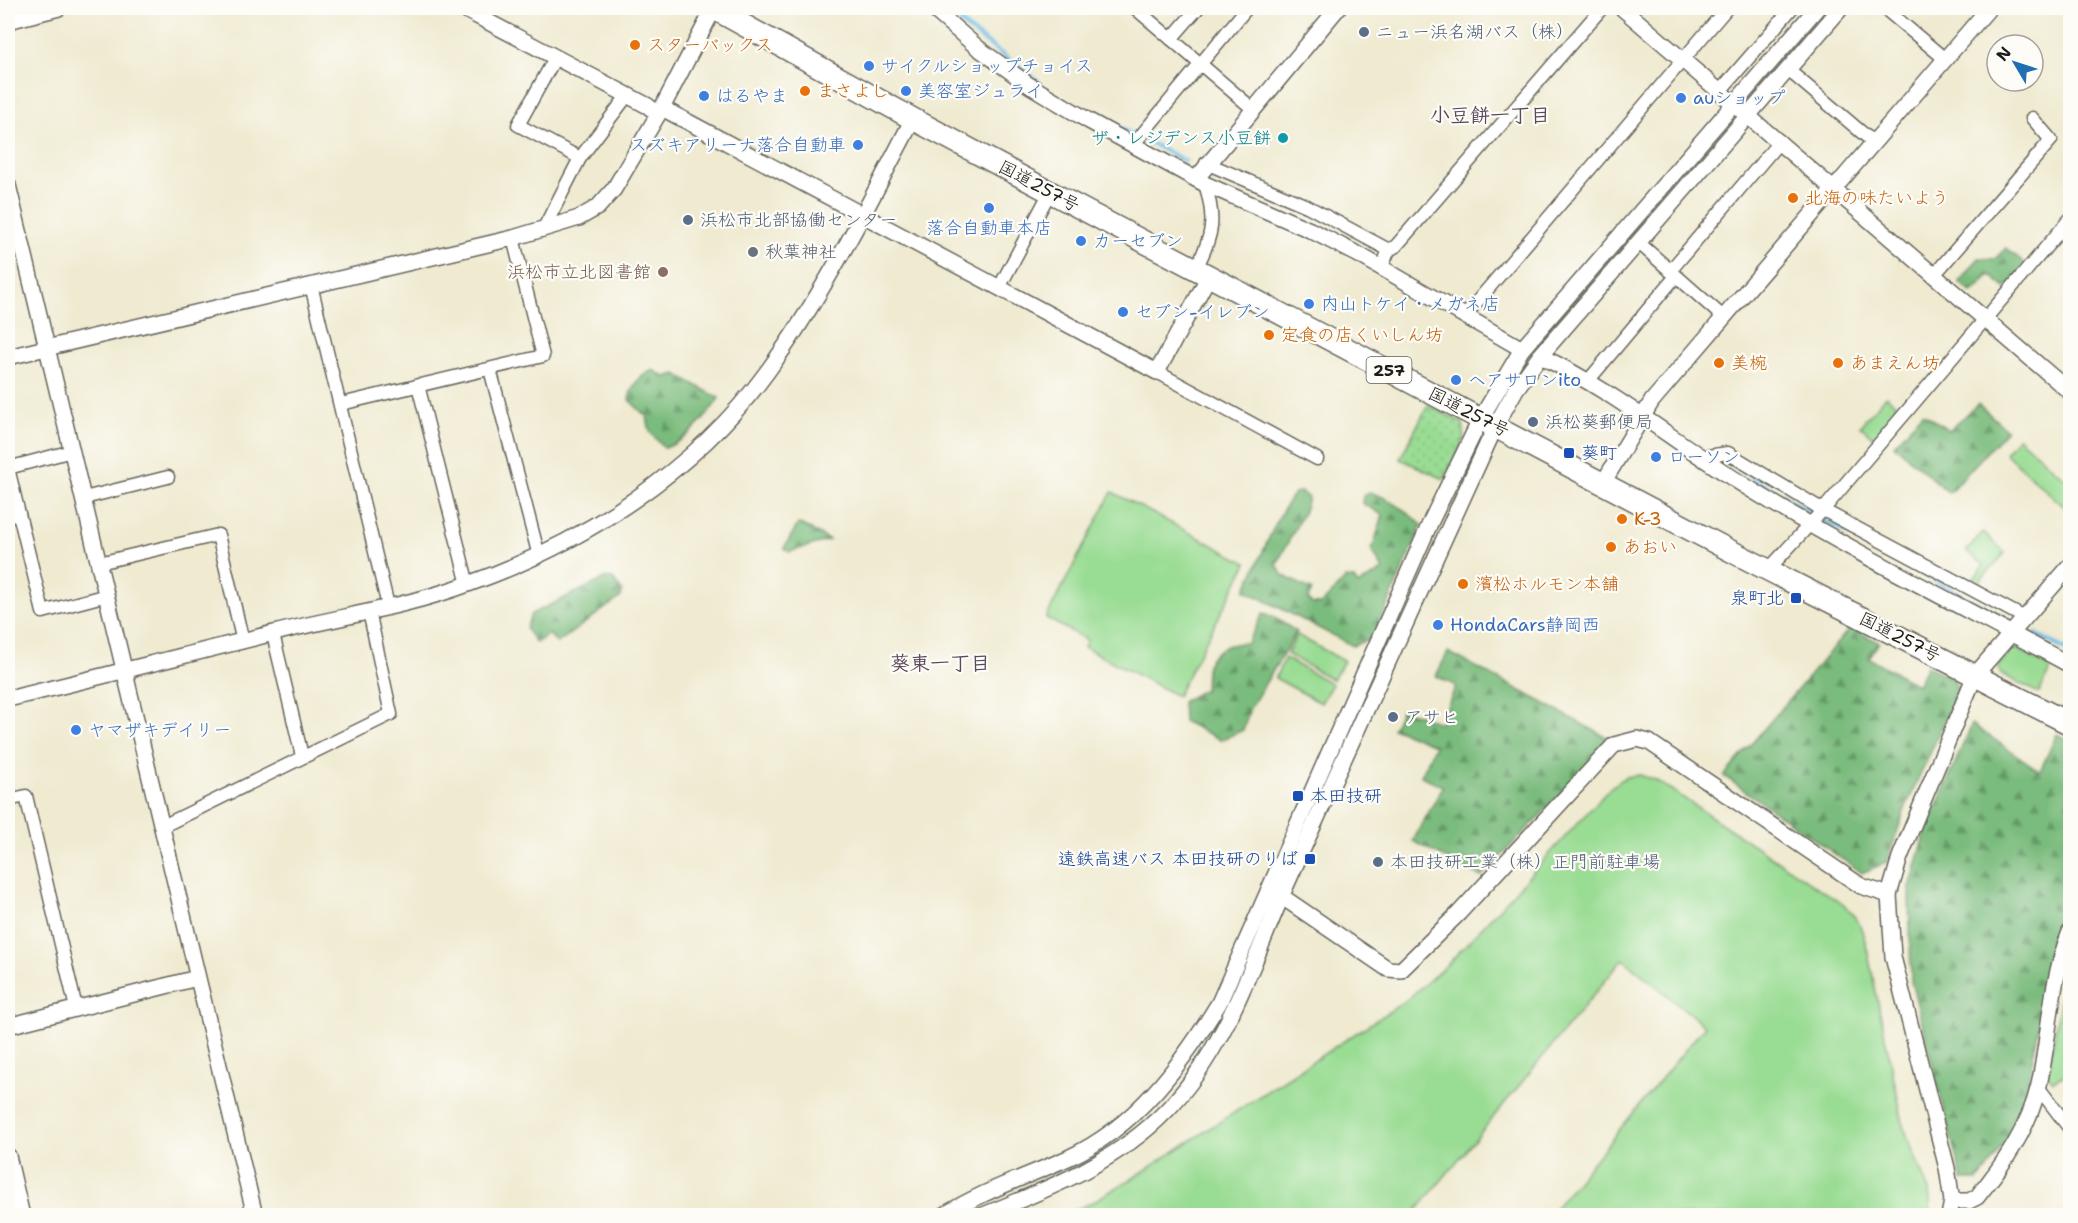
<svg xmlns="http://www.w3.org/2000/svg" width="2078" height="1223" viewBox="0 0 2078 1223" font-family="'Shantell Sans','Klee One',sans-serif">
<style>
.grass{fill:#99dc93;stroke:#5a7c58;stroke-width:1.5}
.forest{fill:url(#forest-firs);stroke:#4b6c4c;stroke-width:1.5}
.park{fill:url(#park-dots);stroke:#5a7c58;stroke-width:1.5}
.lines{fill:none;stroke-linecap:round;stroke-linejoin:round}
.stream{stroke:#70beea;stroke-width:4}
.minor-casing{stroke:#66645b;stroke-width:15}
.tertiary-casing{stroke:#66645b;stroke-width:18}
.trunk-casing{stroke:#66645b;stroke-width:24}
.minor{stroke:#fff;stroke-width:12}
.tertiary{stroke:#fff;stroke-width:15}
.trunk{stroke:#fff;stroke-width:21}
.service-dot{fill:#5c6f8a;stroke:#fdfcf7;stroke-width:2}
.food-dot{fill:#e8710a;stroke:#fdfcf7;stroke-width:2}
.shop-dot{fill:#3f7fe0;stroke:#fdfcf7;stroke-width:2}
.culture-dot{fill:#0f9aa8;stroke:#fdfcf7;stroke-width:2}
.worship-dot{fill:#6b7280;stroke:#fdfcf7;stroke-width:2}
.education-dot{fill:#8d6e63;stroke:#fdfcf7;stroke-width:2}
.transit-dot{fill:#1a4fb4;stroke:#fdfcf7;stroke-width:2}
.labels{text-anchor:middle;stroke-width:4.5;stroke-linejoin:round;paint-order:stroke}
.shield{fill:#fdfcf7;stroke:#605f5e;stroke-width:1.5}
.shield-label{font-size:16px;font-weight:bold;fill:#1c1c1c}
.service-label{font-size:18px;fill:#4e5e75;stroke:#fdfcf7;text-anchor:start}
.food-label{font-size:18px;fill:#c56008;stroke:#fdfcf7;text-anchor:start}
.shop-label{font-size:18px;fill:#366cbe;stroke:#fdfcf7;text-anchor:start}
.culture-label{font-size:18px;fill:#0d838f;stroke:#fdfcf7;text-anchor:end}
.street-label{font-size:18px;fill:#1c1c1c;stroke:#fdfcf7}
.worship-label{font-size:18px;fill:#5b616d;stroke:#fdfcf7;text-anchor:start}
.education-label{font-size:18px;fill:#785e54;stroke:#fdfcf7;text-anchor:end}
.transit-label{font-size:18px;fill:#164399;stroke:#fdfcf7;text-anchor:start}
.neighbourhood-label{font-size:20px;font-weight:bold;fill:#59495a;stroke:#fdfcf7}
</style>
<defs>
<pattern id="forest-firs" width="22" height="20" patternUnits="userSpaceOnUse" patternTransform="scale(1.5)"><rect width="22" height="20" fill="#7abc7d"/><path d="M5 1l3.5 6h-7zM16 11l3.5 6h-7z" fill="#639866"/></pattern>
<pattern id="park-dots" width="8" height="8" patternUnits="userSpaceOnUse" patternTransform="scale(1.5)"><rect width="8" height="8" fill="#99dc93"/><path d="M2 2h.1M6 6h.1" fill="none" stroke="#83bc7e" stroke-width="1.8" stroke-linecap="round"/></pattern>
</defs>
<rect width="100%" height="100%" fill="#fdfcf7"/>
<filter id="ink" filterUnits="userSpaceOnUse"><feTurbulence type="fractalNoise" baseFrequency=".0167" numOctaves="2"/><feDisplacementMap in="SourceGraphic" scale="12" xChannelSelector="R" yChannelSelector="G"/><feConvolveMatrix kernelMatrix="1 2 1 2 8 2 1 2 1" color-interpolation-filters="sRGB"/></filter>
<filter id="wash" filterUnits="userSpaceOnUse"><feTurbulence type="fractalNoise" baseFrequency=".008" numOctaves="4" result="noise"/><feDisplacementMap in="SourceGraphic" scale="24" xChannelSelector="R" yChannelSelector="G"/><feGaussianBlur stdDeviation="1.35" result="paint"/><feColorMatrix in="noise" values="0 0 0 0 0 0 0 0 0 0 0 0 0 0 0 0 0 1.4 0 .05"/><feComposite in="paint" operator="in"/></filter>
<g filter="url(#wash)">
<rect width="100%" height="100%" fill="#efead0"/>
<g class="grass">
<path d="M1692 170 1565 318 1541 340 1513 377 1520 361 1665 192Z"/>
<path d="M1886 396 1901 408 1875 439 1860 426Z"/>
<path d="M2018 437 2070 483V512L2005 453Z"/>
<path d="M1112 492 1247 563 1177 696 1084 647 1087 640 1046 618Z"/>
<path d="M1983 532 2005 553 1975 586 1970 584 1984 565 1966 551Z"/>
<path d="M1297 635 1344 661 1333 680 1287 654Z"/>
<path d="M2015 648 2051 668 2039 693 2001 674 1998 666Z"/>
<path d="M1285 658 1332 684 1321 703 1275 678Z"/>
<path d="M1640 775 1655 780 1668 788 1844 905C1859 917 1863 931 1867 949L1904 1128 1929 1191 1931 1215H1549L1705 1026 1623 959 1413 1215H1061L1087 1205 1135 1177 1404 1002 1449 963 1611 787 1626 777Z"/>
<path d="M2063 984 2070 985V1072L2053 1081 2048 1075Z"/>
</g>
<g class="forest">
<path d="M2006 248 2027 265 2006 288 1990 275 1972 293 1959 282 1979 258 1995 259Z"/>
<path d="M653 370 665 377 676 374 719 398C707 417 686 442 664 448L650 432 647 417 629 400C631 385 640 376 653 370Z"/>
<path d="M1978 404 2007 430 1949 493 1894 445 1923 413 1949 430Z"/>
<path d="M1301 492 1308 498 1304 511 1277 564 1282 575 1312 590 1308 599 1312 604H1322L1346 578 1354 579 1358 585 1383 570 1372 550 1383 515 1362 503 1363 496 1369 492C1389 497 1407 512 1422 525L1374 637 1353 646 1245 590C1261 559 1274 520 1294 493Z"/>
<path d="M798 524 802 525 829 540 789 552 784 548Z"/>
<path d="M606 578 613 579 622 591 621 597 557 643 549 634 536 643 526 629 531 614Z"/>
<path d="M1263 614 1272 616 1297 632 1250 708 1243 730 1221 740 1183 721 1182 702 1205 689C1206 682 1205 671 1207 665 1214 648 1231 643 1247 643Z"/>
<path d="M1850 628 1879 642 1869 658 1917 685 1927 666 1953 678 1958 691 1905 809 1887 862 1862 873 1724 776Z"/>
<path d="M1448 652 1612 740 1481 877 1413 841 1443 786 1421 776 1435 745 1393 728 1402 709 1440 723 1456 686 1436 676Z"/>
<path d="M1972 724 2040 771 2057 734 2070 741V912L2052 960 2025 1098 2013 1129 1987 1170 1977 1180H1962L1911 981 1909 891 1927 828Z"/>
</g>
<path class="park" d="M1428 405 1463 423 1464 439 1444 479 1400 459Z"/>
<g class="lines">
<g class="stream">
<path d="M946 8 966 27 1039 82"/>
<path d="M1081 108 1136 136"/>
<path d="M1143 139 1185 161"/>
<path d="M1726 461 1818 517 2008 620"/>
<path d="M2036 634 2070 652"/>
</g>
</g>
</g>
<g filter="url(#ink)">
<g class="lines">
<g class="minor-casing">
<g id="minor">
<path d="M1135 8 1253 109"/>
<path d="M1884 8 1945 59"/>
<path d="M1171 39 1198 8"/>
<path d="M1787 69 1873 142"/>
<path d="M1720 91 1792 8"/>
<path d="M1133 145 1247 8"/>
<path d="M580 158 627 96"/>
<path d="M1206 163 1307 206 1389 250 1381 269"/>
<path d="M545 226 580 158 518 125 555 58"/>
<path d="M1639 243 1723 317"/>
<path d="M1389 250 1396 246 1602 8"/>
<path d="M1196 268C1213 236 1216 219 1205 184"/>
<path d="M1670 271 1780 141"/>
<path d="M1934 275 2051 140 2032 118"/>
<path d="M311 285 388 606"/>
<path d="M999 288 1050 192"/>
<path d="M1464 317 1727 8"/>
<path d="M490 369 539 556"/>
<path d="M1157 372 1317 459"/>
<path d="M1588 381 1676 276"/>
<path d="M418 385 468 585"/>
<path d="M341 404 543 356 513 238"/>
<path d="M1701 457 1728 453 1823 510 2025 618"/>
<path d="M84 498 168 477"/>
<path d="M19 514 43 612 107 595"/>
<path d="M8 516 19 514 8 468 72 451"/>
<path d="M99 563 218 535 243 642"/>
<path d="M1768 570 1823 510 2070 219"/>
<path d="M273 634 302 756"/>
<path d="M8 800 26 796 76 1008"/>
<path d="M161 827 391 714 369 611"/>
<path d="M2038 1087 2070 1129"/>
</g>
</g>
<g class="tertiary-casing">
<g id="tertiary">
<path d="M462 8 648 106 658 114"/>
<path d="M932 8 978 48 1029 85 1089 121 1205 184 1310 230 1361 256 1522 349"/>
<path d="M1622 8 2070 392"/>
<path d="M8 21 59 8"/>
<path d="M662 108 1157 372 1209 276"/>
<path d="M1196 179 1338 8"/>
<path d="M8 185 255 1216"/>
<path d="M1540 356C1617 392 1682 448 1755 492 1858 555 1965 608 2070 665"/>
<path d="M8 357 513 238 579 218 598 207 614 189 662 108 714 8"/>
<path d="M1603 483 1652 401 1989 8"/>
<path d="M8 699C97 678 185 655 274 633 338 617 406 607 468 584 583 544 695 471 767 372 824 294 868 205 913 119"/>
<path d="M1273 894 1281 896 1388 969 1401 970 1459 913 1614 745 1637 739 1649 742 1861 886 1889 895"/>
<path d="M8 1026 197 978"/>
<path d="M8 1156 22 1216"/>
<path d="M1952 1201H1969L1977 1197C2004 1164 2029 1128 2039 1085 2050 1034 2050 981 2070 932"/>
<path d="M943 1216C982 1191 1026 1177 1068 1158 1136 1127 1181 1065 1219 1003L1431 521 1481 418 1522 349 1817 8"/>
<path d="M981 1216C1048 1189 1116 1163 1167 1110 1229 1046 1254 956 1290 877 1359 726 1427 575 1496 425L1516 389 1540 356 1841 8"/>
<path d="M1949 1216 1952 1201 1947 1168 1893 957 1889 895 1900 857 1975 675 2070 566"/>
</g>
</g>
<g class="trunk-casing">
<path id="trunk" d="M713 8 913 119 1116 227 1727 549 2070 724"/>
</g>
<use href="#minor" class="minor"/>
<use href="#tertiary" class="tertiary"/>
<use href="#trunk" class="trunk"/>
</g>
</g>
<g class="service-dot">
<circle cx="1364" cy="32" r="6"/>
<circle cx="688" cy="220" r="6"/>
<circle cx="1533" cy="422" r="6"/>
<circle cx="1393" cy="717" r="6"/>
<circle cx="1378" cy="862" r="6"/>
</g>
<g class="food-dot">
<circle cx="635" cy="45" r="6"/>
<circle cx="805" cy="91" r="6"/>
<circle cx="1793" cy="198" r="6"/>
<circle cx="1269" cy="335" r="6"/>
<circle cx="1719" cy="363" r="6"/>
<circle cx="1838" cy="363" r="6"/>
<circle cx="1622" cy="519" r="6"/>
<circle cx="1611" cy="547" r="6"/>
<circle cx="1463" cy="584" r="6"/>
</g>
<g class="shop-dot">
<circle cx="869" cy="66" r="6"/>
<circle cx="906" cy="91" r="6"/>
<circle cx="704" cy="96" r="6"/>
<circle cx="1681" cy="98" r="6"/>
<circle cx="858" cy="145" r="6"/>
<circle cx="989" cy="208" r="6"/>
<circle cx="1081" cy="241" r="6"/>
<circle cx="1309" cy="304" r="6"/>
<circle cx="1123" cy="312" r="6"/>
<circle cx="1456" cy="380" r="6"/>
<circle cx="1656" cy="457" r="6"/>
<circle cx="1438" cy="625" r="6"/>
<circle cx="76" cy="730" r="6"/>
</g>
<circle class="culture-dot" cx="1283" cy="138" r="6"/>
<circle class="worship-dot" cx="753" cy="252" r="6"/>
<circle class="education-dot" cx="663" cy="272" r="6"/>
<g class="transit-dot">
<rect x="1563" y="447" width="12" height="12" rx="3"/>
<rect x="1790" y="592" width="12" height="12" rx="3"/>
<rect x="1292" y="790" width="12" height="12" rx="3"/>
<rect x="1304" y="853" width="12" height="12" rx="3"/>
</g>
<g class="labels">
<rect class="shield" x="1366.5" y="357" width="45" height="26" rx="4.5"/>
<g class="shield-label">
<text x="1389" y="376">257</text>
</g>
<g class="service-label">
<text x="1376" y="38">ニュー浜名湖バス（株）</text>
<text x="700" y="226">浜松市北部協働センター</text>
<text x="1545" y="428">浜松葵郵便局</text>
<text x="1405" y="723">アサヒ</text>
<text x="1390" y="868">本田技研工業（株）正門前駐車場</text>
</g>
<g class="food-label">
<text x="647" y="51">スターバックス</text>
<text x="817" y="97">まさよし</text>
<text x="1805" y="204">北海の味たいよう</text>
<text x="1281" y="341">定食の店くいしん坊</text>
<text x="1731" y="369">美椀</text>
<text x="1850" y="369">あまえん坊</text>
<text x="1634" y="525">K-3</text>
<text x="1623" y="553">あおい</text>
<text x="1475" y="590">濱松ホルモン本舗</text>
</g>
<g class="shop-label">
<text x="881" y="72">サイクルショップチョイス</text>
<text x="918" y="97">美容室ジュライ</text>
<text x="716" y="102">はるやま</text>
<text x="1693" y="104">auショップ</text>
<text x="846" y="151" text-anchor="end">スズキアリーナ落合自動車</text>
<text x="989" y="234" text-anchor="middle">落合自動車本店</text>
<text x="1093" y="247">カーセブン</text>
<text x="1321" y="310">内山トケイ・メガネ店</text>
<text x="1135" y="318">セブン-イレブン</text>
<text x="1468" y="386">ヘアサロンito</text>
<text x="1668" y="463">ローソン</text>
<text x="1450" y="631">HondaCars静岡西</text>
<text x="88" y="736">ヤマザキデイリー</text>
</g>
<g class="culture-label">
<text x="1271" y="144">ザ・レジデンス小豆餅</text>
</g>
<g class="street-label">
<text transform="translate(1039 186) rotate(28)" y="6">国道257号</text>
<text transform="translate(1469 412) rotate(27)" y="6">国道257号</text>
<text transform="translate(1900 637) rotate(27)" y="6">国道257号</text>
</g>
<g class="worship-label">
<text x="765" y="258">秋葉神社</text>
</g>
<g class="education-label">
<text x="651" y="278">浜松市立北図書館</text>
</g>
<g class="transit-label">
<text x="1581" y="459">葵町</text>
<text x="1784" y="604" text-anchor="end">泉町北</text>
<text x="1310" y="802">本田技研</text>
<text x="1298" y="865" text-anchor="end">遠鉄高速バス 本田技研のりば</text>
</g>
<g class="neighbourhood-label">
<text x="1490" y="122">小豆餅一丁目</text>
<text x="940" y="670">葵東一丁目</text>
</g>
</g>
<rect width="2078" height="1223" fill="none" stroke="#fdfcf7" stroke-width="30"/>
<g transform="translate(2015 63) rotate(309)"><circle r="28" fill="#fdfcf7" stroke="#a3a29f" stroke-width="1.5"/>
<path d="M0-4.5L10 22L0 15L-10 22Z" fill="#1f6fb2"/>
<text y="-9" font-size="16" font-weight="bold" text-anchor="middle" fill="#1c1c1c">N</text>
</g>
</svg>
